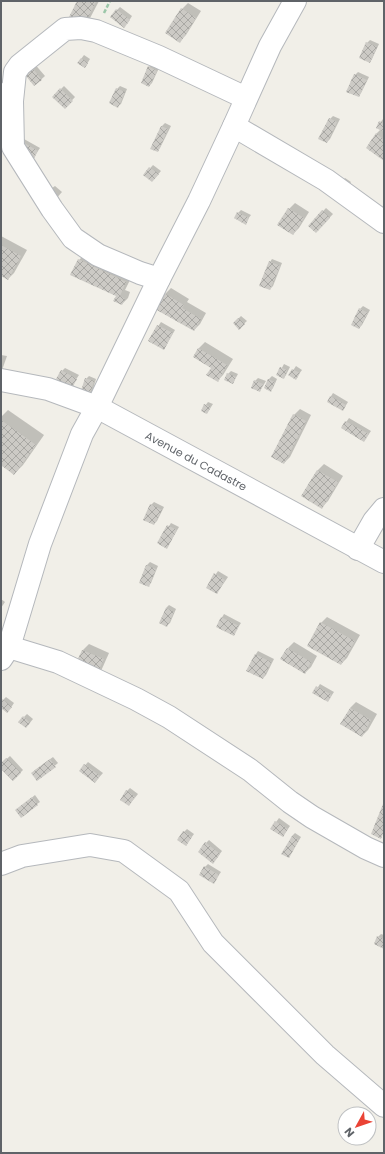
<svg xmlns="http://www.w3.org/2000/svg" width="385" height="1154" viewBox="0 0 385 1154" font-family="Poppins,sans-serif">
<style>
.shadow{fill:#0003}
.building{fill:url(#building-cross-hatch)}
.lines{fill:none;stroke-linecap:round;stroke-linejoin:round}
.minor-casing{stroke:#b5b8bc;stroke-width:24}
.path{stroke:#9cc7a9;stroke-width:2.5;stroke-dasharray:4 2;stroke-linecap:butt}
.minor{stroke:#fff;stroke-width:22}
.labels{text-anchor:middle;stroke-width:4;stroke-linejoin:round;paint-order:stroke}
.street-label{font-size:11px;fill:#5f6368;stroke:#fff}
</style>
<defs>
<pattern id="building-cross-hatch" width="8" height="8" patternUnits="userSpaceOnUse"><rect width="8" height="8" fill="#cccac5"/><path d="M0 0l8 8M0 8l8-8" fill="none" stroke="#a9a8a4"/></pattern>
</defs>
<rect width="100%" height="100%" fill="#f1efe8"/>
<g class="shadow">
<path d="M79 1H99L89 20 69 19Z"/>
<path d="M188 3 201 11 186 35 180 41 182 9Z"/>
<path d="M120 7 132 16 127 24 117 10Z"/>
<path d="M370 40 379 44 372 59 369 62 367 43Z"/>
<path d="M84 55 90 59 87 64 78 63Z"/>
<path d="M33 62 45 76 35 85 23 71Z"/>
<path d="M152 64 159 68 152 83 149 86V67Z"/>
<path d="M358 72 369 77 361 93 358 96 355 75Z"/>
<path d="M64 86 75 97 65 108 53 97Z"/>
<path d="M120 86 127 89 121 104 118 106 117 89Z"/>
<path d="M333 116 340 119 330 139 327 142 330 119Z"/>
<path d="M383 119H384V160L376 134 381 129 377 127Z"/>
<path d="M165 123 171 126 160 148 157 151 152 148 162 126Z"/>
<path d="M24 139 40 148 33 158 22 142Z"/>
<path d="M153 165 161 171 155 178 144 175Z"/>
<path d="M345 178 351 182 348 187 342 181Z"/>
<path d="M55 186 62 192 55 200 52 188Z"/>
<path d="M295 203 309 212 299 228 293 234 279 225 289 209Z"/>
<path d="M326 208 333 214 316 232 309 226Z"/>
<path d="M241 210 251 215 245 223 238 213Z"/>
<path d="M1 236 27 250 14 273 8 279 1 275Z"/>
<path d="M85 254 132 276 125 290 130 292 128 298 122 304 117 296 79 260Z"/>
<path d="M272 259 282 263 273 286 270 289V262Z"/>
<path d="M171 288 189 299 187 302 206 313 200 324 194 330 165 294Z"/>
<path d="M363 306 370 310 362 325 359 328 360 309Z"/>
<path d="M241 316 247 321 239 328 234 323Z"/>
<path d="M161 322 175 330 164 349 149 340Z"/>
<path d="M205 342 233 359 223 375 217 381 212 367 194 357 199 348Z"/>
<path d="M1 355 7 356 1 373Z"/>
<path d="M284 364 290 367 286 375 284 378 278 375Z"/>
<path d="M296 366 302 370 296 378 290 375Z"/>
<path d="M65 368 79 375 71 387 62 371Z"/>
<path d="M231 371 238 374 233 383 228 374Z"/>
<path d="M89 376 96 379 91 396 86 379Z"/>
<path d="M272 376 277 379 273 388 271 390 265 388 269 379Z"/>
<path d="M258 378 266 381 260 391 255 381Z"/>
<path d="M333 393 348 402 343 410 328 401Z"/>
<path d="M208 402 213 404 207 413 202 410Z"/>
<path d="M300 409 311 415 290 457 284 463 294 415Z"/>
<path d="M8 410 44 435 23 465 14 474 1 465V417Z"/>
<path d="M349 418 371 431 364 441 342 428Z"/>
<path d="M324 464 343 476 328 501 322 507 303 496 318 470Z"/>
<path d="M154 502 164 507 157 521 154 524 151 505Z"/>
<path d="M171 523 179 527 169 544 158 543Z"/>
<path d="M150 562 158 566 151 583 148 586 140 582 147 565Z"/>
<path d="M218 571 228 577 217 593 207 587Z"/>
<path d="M1 599 5 602 1 608Z"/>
<path d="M169 605 176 609 170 623 167 625 160 622 166 608Z"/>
<path d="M224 614 241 623 233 635 217 626Z"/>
<path d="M327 617 360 635 347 658 341 664 321 623Z"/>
<path d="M294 642 317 656 311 667 305 673 288 648Z"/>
<path d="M89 644 109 653 101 671 76 668 83 650Z"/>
<path d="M258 651 274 659 266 675 263 678 248 670 256 654Z"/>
<path d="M320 684 334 692 328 701 314 693Z"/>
<path d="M6 697 14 703 10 709 1 706V702Z"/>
<path d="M356 702 377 714 368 730 362 736 350 708Z"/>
<path d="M27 714 33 719 29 724 24 717Z"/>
<path d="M10 756 23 770 13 780 1 767V764Z"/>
<path d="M53 757 58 763 38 780 35 770Z"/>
<path d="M88 762 103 773 95 782 80 771Z"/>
<path d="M130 788 138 794 129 805 127 791Z"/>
<path d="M35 795 40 802 37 804 19 808Z"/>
<path d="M279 818 290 826 283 836 271 829Z"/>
<path d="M187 829 194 834 188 842 184 832Z"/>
<path d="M295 833 301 837 289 857 292 836Z"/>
<path d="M209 840 222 851 216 859 206 843Z"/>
<path d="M208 864 221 872 216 879 205 867Z"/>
<path d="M381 934 384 935V947L378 937Z"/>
</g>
<g class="building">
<path d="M77 1 96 2 83 27 68 19Z"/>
<path d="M181 8 196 18 180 43 165 33Z"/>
<path d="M116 9 130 20 124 28 110 17Z"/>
<path d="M366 42 377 47 370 63 359 58Z"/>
<path d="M81 58 88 63 85 68 77 63Z"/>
<path d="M30 65 42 80 34 86 22 71Z"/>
<path d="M148 66 157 71 149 87 141 83Z"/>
<path d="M354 74 367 80 359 97 346 92Z"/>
<path d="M60 88 73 101 65 109 52 97Z"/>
<path d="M116 88 125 92 118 108 109 103Z"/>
<path d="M329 118 337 122 327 143 318 139Z"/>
<path d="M379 121 384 123V132L376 128Z"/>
<path d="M161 126 168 129 158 152 150 149Z"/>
<path d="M376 133 384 140V161L366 148Z"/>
<path d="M21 141 38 151 33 160Z"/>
<path d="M149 167 159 174 152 182 143 175Z"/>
<path d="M288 208 304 218 293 235 277 225Z"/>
<path d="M322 210 330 218 316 233 308 226Z"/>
<path d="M237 212 249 218 246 225 234 218Z"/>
<path d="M1 245 21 256 8 280 1 276Z"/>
<path d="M78 259 126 282 120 296 125 299 122 305 113 301 116 296 70 275Z"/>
<path d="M269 261 280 266 270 290 259 286Z"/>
<path d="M164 293 184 305 182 308 201 319 194 331 155 309Z"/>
<path d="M359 308 368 313 359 329 351 325Z"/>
<path d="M238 318 245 324 239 330 233 323Z"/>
<path d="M157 325 173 333 164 350 148 341Z"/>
<path d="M198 348 227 365 218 382 206 375 211 368 193 357Z"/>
<path d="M280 367 287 370 284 379 276 375Z"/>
<path d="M292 369 300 373 296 380 288 375Z"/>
<path d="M61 370 77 379 72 388 56 379Z"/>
<path d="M227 373 236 377 233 384 224 380Z"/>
<path d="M85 378 94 381 88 400 79 397Z"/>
<path d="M268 379 275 382 271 392 264 388Z"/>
<path d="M254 380 263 384 260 392 251 388Z"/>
<path d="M330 396 346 405 343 411 327 402Z"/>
<path d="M204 404 211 407 207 414 201 411Z"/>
<path d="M293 414 306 421 284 464 271 457Z"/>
<path d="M1 420 36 445 14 475 1 465Z"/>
<path d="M345 421 369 434 364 442 341 428Z"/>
<path d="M317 470 338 482 322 509 301 496Z"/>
<path d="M150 504 162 510 154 525 143 520Z"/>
<path d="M167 525 177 530 167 549 157 543Z"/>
<path d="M146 565 156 569 149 587 139 583Z"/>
<path d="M214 573 225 580 217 594 206 588Z"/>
<path d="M166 608 174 612 167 627 159 623Z"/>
<path d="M221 617 239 626 234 636 216 627Z"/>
<path d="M320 622 355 641 341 665 307 646Z"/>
<path d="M287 648 311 662 305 674 280 659Z"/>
<path d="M82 650 104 659 95 678 74 668Z"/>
<path d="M255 654 271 662 263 679 246 671Z"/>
<path d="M316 686 332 695 328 702 312 693Z"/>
<path d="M2 699 12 707 7 713 1 708V700Z"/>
<path d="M350 708 371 720 362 737 340 724Z"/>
<path d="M23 716 30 723 26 728 18 722Z"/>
<path d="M6 758 21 773 13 781 1 769V763Z"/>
<path d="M50 759 56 767 37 781 31 773Z"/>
<path d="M84 764 100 776 95 783 79 771Z"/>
<path d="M126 790 135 797 129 806 120 800Z"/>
<path d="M32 797 38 805 21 818 15 810Z"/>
<path d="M383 804H384V831L381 839 371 834Z"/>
<path d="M275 821 288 829 283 837 270 829Z"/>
<path d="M183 831 192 837 186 846 177 840Z"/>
<path d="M292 836 299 840 289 858 281 854Z"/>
<path d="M205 842 220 854 213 864 198 852Z"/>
<path d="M204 866 219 875 214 884 199 875Z"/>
<path d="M377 936 384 939V949L374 944Z"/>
</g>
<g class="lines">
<g class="minor-casing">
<g id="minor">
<path d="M1 94 12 101 13 147 52 209 73 238 98 255 140 273 159 279 199 201 234 126 270 46 295 1"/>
<path d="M12 101 15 72 20 65 65 29 81 28 96 31 159 57 246 98"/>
<path d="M234 126 326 180 384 222"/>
<path d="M1 380 48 389 97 407 384 562"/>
<path d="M358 549 374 521 384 509"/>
<path d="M1 648 9 647 58 662 136 699 169 717 250 770 290 802 312 817 366 848 384 856"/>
<path d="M1 659 9 647 40 544 82 434 97 407 159 279"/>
<path d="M1 864 22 856 90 845 124 851 179 891 213 943 325 1055 384 1106"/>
</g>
</g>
<path class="path" d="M104 13 110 1"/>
<use href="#minor" class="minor"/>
</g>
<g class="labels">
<g class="street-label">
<text transform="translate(196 461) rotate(28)" y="4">Avenue du Cadastre</text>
</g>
</g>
<rect width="385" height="1154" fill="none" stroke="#5f6368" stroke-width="4"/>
<g transform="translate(357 1126) rotate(230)"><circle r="19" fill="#ffffff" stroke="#bfc1c3"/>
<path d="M0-3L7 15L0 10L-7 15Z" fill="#ea4335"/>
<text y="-6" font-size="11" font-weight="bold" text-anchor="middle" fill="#5f6368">N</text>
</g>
</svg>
